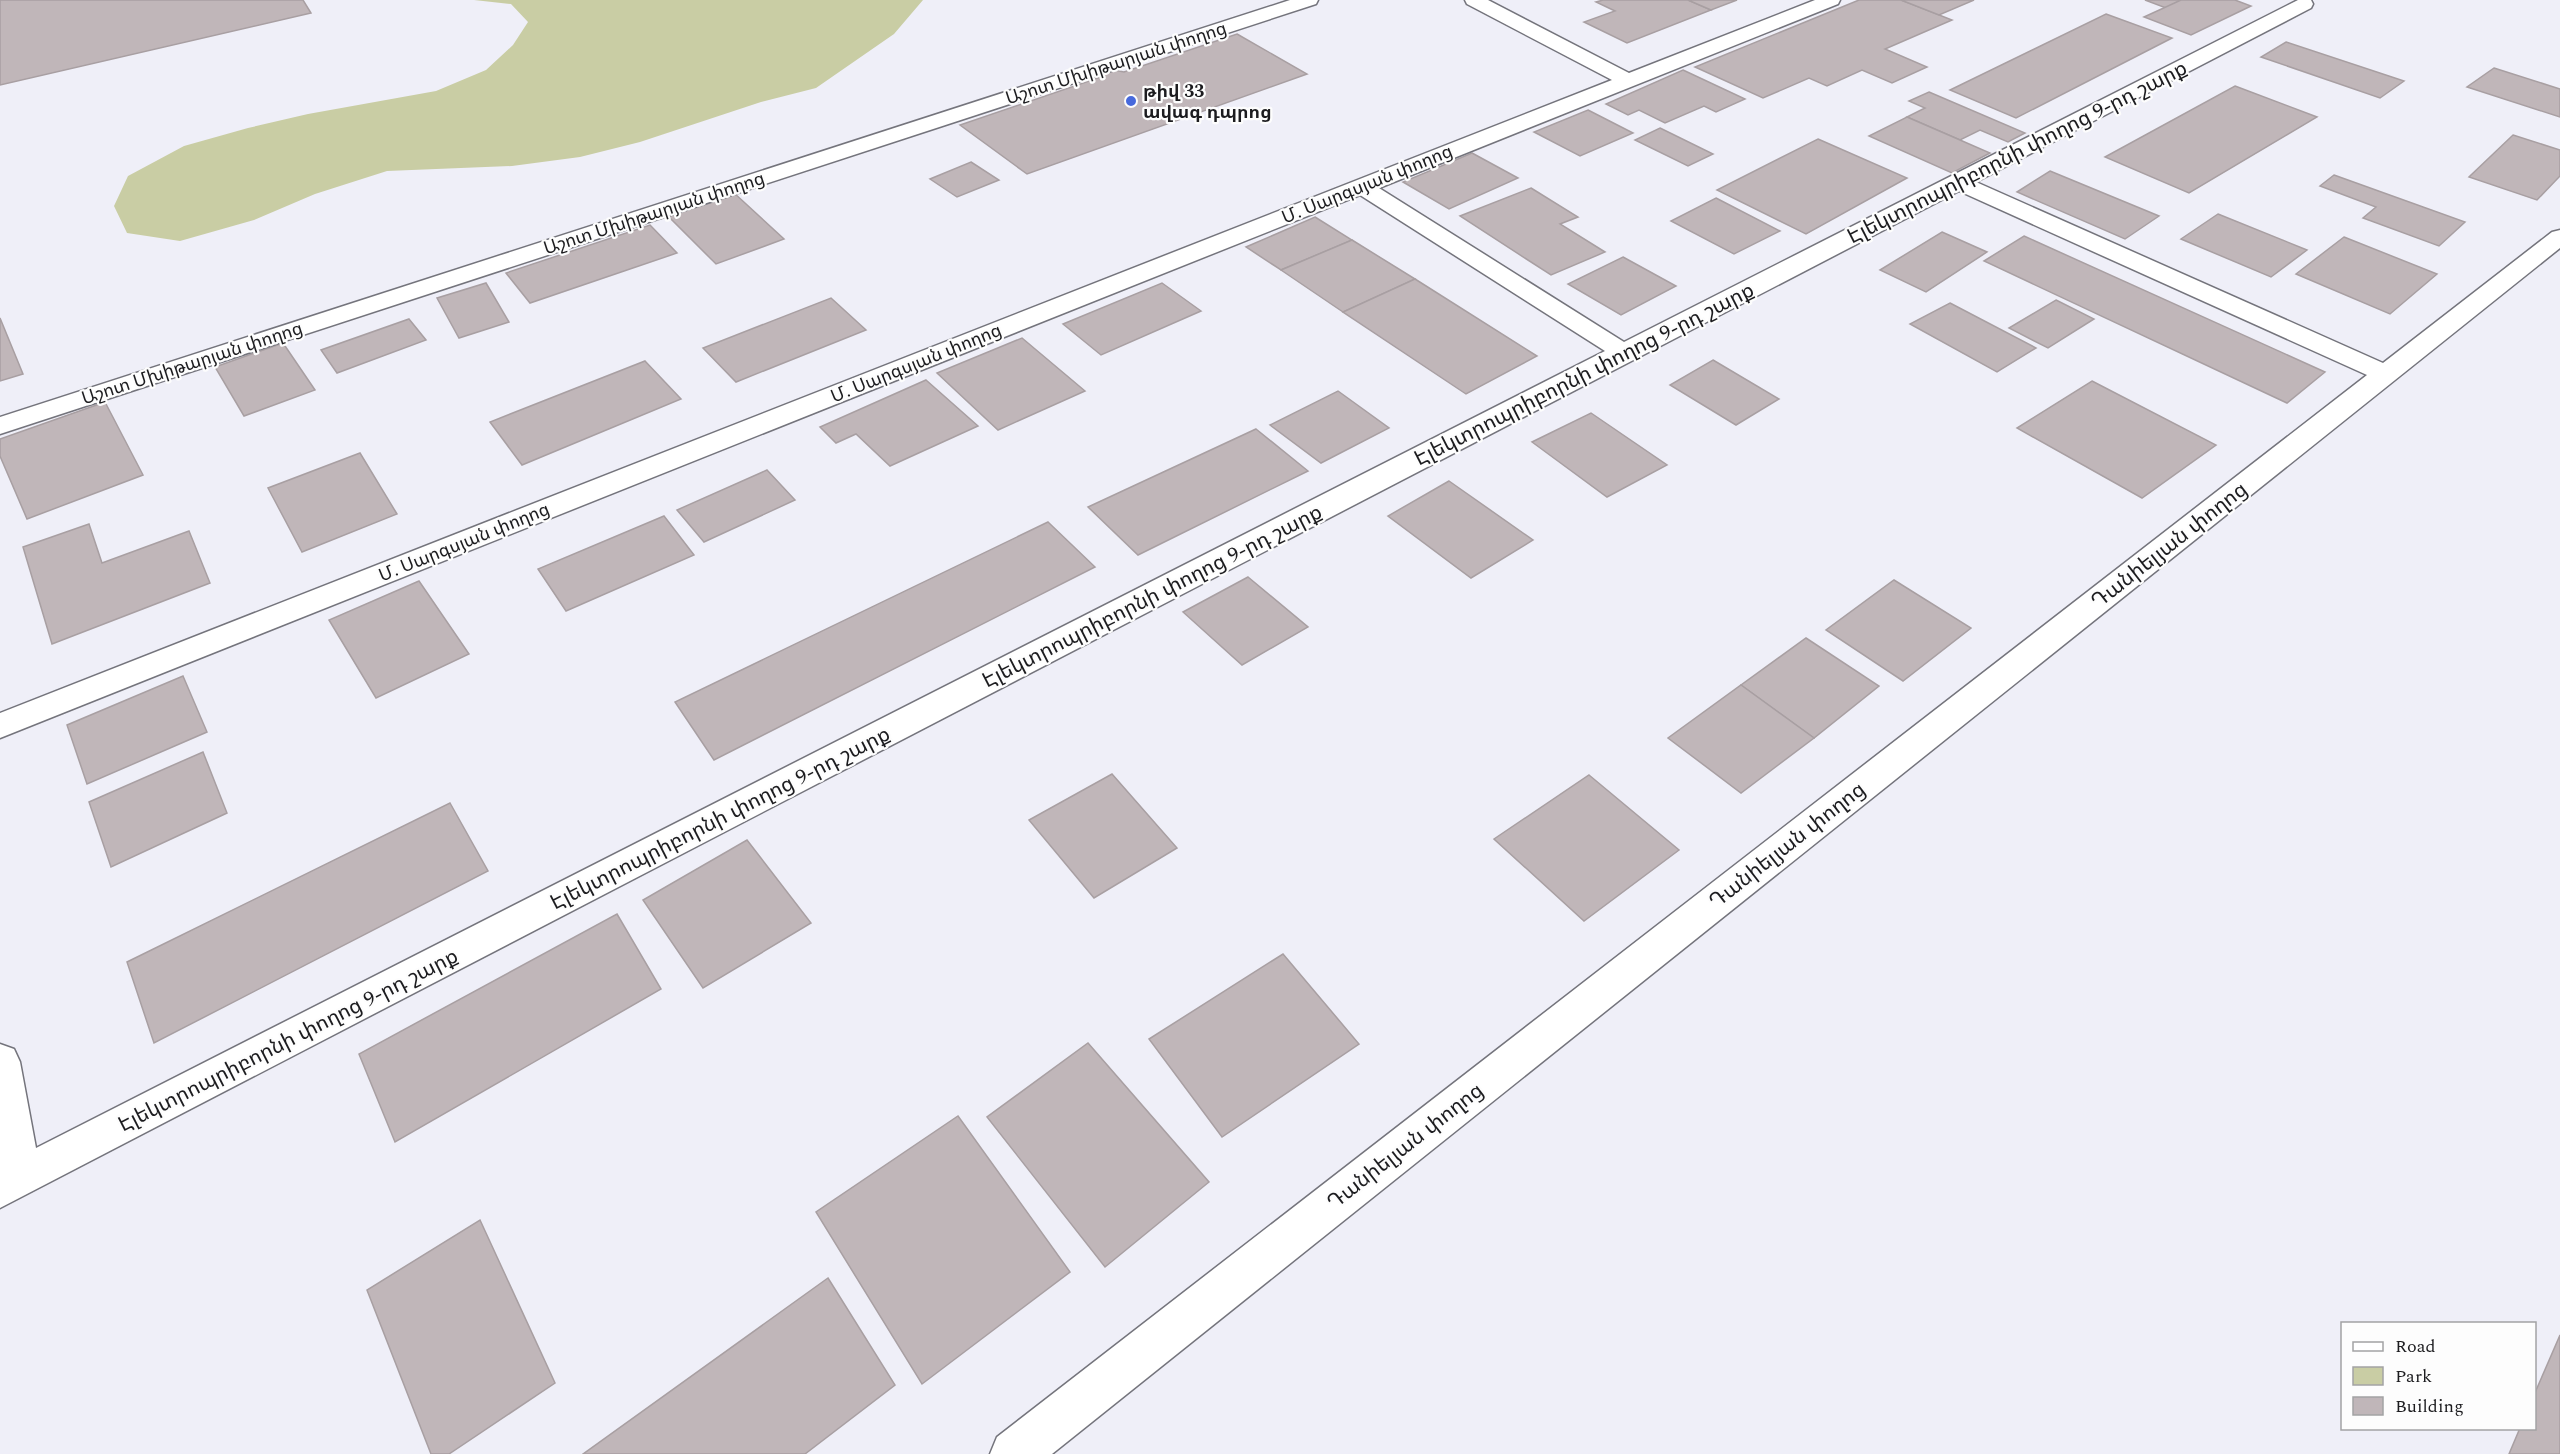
<svg xmlns="http://www.w3.org/2000/svg" width="2560" height="1454" viewBox="0 0 2560 1454" font-family="Spectral,'Noto Sans Armenian',serif">
<style>
.green{fill:#c9cda4}
.building{fill:#c0b6b9;stroke:#a89fa2;stroke-width:1.5}
.lines{fill:none;stroke-linecap:round;stroke-linejoin:round}
.minor-casing{stroke:#74747c;stroke-width:3}
.minor{fill:#fff;fill-rule:evenodd}
.poi-dot{fill:#4769dc;stroke:#fdfdfd;stroke-width:2}
.labels{text-anchor:middle;stroke-width:4.5;stroke-linejoin:round;paint-order:stroke}
.far-street-label{font-size:18px;fill:#1c1c1f;stroke:#fdfdfd}
.far-poi-label{font-size:18px;font-weight:bold;fill:#1c1c1f;stroke:#fdfdfd;text-anchor:start}
.street-label{font-size:21px;fill:#1c1c1f;stroke:#fdfdfd}
</style>
<rect width="100%" height="100%" fill="#efeff8"/>
<path class="green" d="M474 0H923L894 34 816 88 761 102 640 142 580 157 512 166 387 171 315 194 254 220 180 241 127 233 114 206 128 176 184 146 248 128 308 114 436 91 486 70 513 45 528 22 511 4Z"/>
<g class="building">
<path d="M0 0H303L311 13 0 85Z"/>
<path d="M1603 0H1688L1711 10 1627 43 1584 22 1615 11 1596 2Z"/>
<path d="M1688 0H1737L1711 10Z"/>
<path d="M1859 0H1901L1952 20 1885 49 1927 67 1892 83 1862 70 1827 86 1809 78 1763 98 1695 67Z"/>
<path d="M1901 0H1974L1939 15Z"/>
<path d="M2145 0H2181L2166 8Z"/>
<path d="M2181 0H2235L2251 6 2191 35 2144 17Z"/>
<path d="M2106 14 2172 38 2016 118 1950 90Z"/>
<path d="M1237 34 1307 74 1027 174 960 125 1101 77 1103 68 1124 72Z"/>
<path d="M2286 42 2404 81 2380 98 2261 57Z"/>
<path d="M2494 68 2560 89V117L2467 87Z"/>
<path d="M1683 70 1745 99 1716 112 1704 106 1665 123 1639 110 1628 115 1606 104Z"/>
<path d="M2235 86 2317 117 2189 193 2105 157Z"/>
<path d="M1929 92 2025 133 2008 142 1980 130 1960 140 1907 117 1925 108 1909 101Z"/>
<path d="M1588 110 1633 133 1580 156 1534 132Z"/>
<path d="M1907 117 1960 140 1990 153 1952 173 1869 136Z"/>
<path d="M1660 128 1713 154 1688 166 1635 140Z"/>
<path d="M2513 135 2560 150V176L2537 200 2469 177Z"/>
<path d="M1818 139 1907 178 1806 234 1717 190Z"/>
<path d="M1472 153 1518 178 1449 209 1403 182Z"/>
<path d="M971 162 999 180 957 197 930 179Z"/>
<path d="M2050 171 2159 216 2125 239 2017 192Z"/>
<path d="M2334 175 2465 222 2439 246 2363 218 2376 207 2320 186Z"/>
<path d="M1531 188 1578 217 1560 224 1605 252 1551 275 1460 216Z"/>
<path d="M733 192 784 239 716 264 667 215Z"/>
<path d="M1716 198 1780 231 1734 254 1671 221Z"/>
<path d="M2218 214 2307 250 2271 277 2181 239Z"/>
<path d="M1315 217 1352 240 1281 270 1246 247Z"/>
<path d="M650 225 677 253 530 303 506 273Z"/>
<path d="M1942 232 1987 252 1926 292 1880 270Z"/>
<path d="M2024 236 2325 372 2287 403 1984 261Z"/>
<path d="M2344 237 2437 274 2390 314 2296 274Z"/>
<path d="M1352 240 1415 279 1343 312 1281 270Z"/>
<path d="M1623 257 1676 286 1621 315 1568 284Z"/>
<path d="M1415 279 1537 356 1466 394 1343 312Z"/>
<path d="M486 283 509 322 459 338 437 298Z"/>
<path d="M1162 283 1201 311 1101 355 1063 324Z"/>
<path d="M831 298 866 330 736 382 703 348Z"/>
<path d="M2056 300 2094 319 2048 348 2009 328Z"/>
<path d="M1950 303 2036 348 1997 372 1910 324Z"/>
<path d="M0 318 23 374 0 381Z"/>
<path d="M409 319 426 340 337 373 321 350Z"/>
<path d="M1022 338 1085 391 998 430 937 373Z"/>
<path d="M283 343 315 390 244 416 215 367Z"/>
<path d="M1713 360 1779 399 1736 425 1670 385Z"/>
<path d="M645 361 681 399 522 465 490 422Z"/>
<path d="M926 380 978 426 890 466 856 434 836 443 820 427Z"/>
<path d="M2092 381 2216 445 2142 498 2017 428Z"/>
<path d="M1338 391 1389 428 1321 463 1270 425Z"/>
<path d="M105 402 143 475 27 519 0 456V439Z"/>
<path d="M1591 413 1667 465 1607 497 1532 442Z"/>
<path d="M1256 429 1308 471 1138 555 1088 507Z"/>
<path d="M360 453 397 514 302 552 268 488Z"/>
<path d="M767 470 795 500 704 542 677 510Z"/>
<path d="M1449 481 1533 540 1471 578 1388 516Z"/>
<path d="M664 516 694 555 566 611 538 569Z"/>
<path d="M1048 522 1095 567 714 760 675 702Z"/>
<path d="M89 524 102 563 189 531 210 583 52 644 23 547Z"/>
<path d="M1248 577 1308 627 1242 665 1183 612Z"/>
<path d="M1894 580 1971 628 1903 681 1826 630Z"/>
<path d="M419 581 469 654 376 698 329 620Z"/>
<path d="M1806 638 1879 686 1814 738 1741 685Z"/>
<path d="M183 676 207 732 87 784 67 725Z"/>
<path d="M1741 685 1814 738 1741 793 1668 738Z"/>
<path d="M203 752 227 813 111 867 89 802Z"/>
<path d="M1112 774 1177 848 1094 898 1029 820Z"/>
<path d="M1589 775 1679 850 1584 921 1494 839Z"/>
<path d="M450 803 488 871 154 1043 127 962Z"/>
<path d="M747 840 811 923 703 988 643 900Z"/>
<path d="M617 914 661 989 395 1142 359 1054Z"/>
<path d="M1283 954 1359 1044 1222 1137 1149 1039Z"/>
<path d="M1088 1043 1209 1182 1105 1267 987 1117Z"/>
<path d="M958 1116 1070 1272 922 1384 816 1212Z"/>
<path d="M480 1220 555 1383 449 1454H431L367 1290Z"/>
<path d="M828 1278 895 1385 805 1454H583Z"/>
<path d="M2560 1335V1454H2509L2520 1428H2534V1395Z"/>
</g>
<g class="lines">
<g class="minor-casing">
<g id="minor">
<path d="M1290 0H1318L1316 4 0 434V417Z"/>
<path d="M1465 0H1488L1629 73 1815 0H1840L1838 4 1379 188 1624 342 2298 0H2311L2313 4 2311 8 1976 182 2383 363 2552 232 2560 230V248L1052 1454H990L997 1437 2367 375 1959 191 0 1208V1044L14 1049 20 1062 36 1148 1605 351 1360 195 0 738V713L1612 80 1467 4Z"/>
</g>
</g>
<use href="#minor" class="minor"/>
</g>
<circle class="poi-dot" cx="1131" cy="101" r="6"/>
<g class="labels">
<g class="far-street-label">
<text transform="translate(1116 63) rotate(-18)" y="6">Աշոտ Մխիթարյան փողոց</text>
<text transform="translate(1367 184) rotate(-22)" y="6">Մ. Սարգսյան փողոց</text>
<text transform="translate(654 213) rotate(-18)" y="6">Աշոտ Մխիթարյան փողոց</text>
<text transform="translate(192 363) rotate(-18)" y="6">Աշոտ Մխիթարյան փողոց</text>
<text transform="translate(916 363) rotate(-22)" y="6">Մ. Սարգսյան փողոց</text>
<text transform="translate(464 542) rotate(-22)" y="6">Մ. Սարգսյան փողոց</text>
</g>
<g class="far-poi-label">
<text x="1143" y="97">թիվ 33<tspan x="1143" dy="21">ավագ դպրոց</tspan></text>
</g>
<g class="street-label">
<text transform="translate(2017 152) rotate(-27)" y="7">Էլեկտրոպրիբորնի փողոց 9-րդ շարք</text>
<text transform="translate(1584 374) rotate(-27)" y="7">Էլեկտրոպրիբորնի փողոց 9-րդ շարք</text>
<text transform="translate(2169 545) rotate(-38)" y="7">Դանիելյան փողոց</text>
<text transform="translate(1152 596) rotate(-27)" y="7">Էլեկտրոպրիբորնի փողոց 9-րդ շարք</text>
<text transform="translate(720 818) rotate(-27)" y="7">Էլեկտրոպրիբորնի փողոց 9-րդ շարք</text>
<text transform="translate(1787 845) rotate(-38)" y="7">Դանիելյան փողոց</text>
<text transform="translate(288 1040) rotate(-27)" y="7">Էլեկտրոպրիբորնի փողոց 9-րդ շարք</text>
<text transform="translate(1405 1146) rotate(-38)" y="7">Դանիելյան փողոց</text>
</g>
</g>
<rect x="2341" y="1322" width="195" height="108" fill="#fdfdfd" stroke="#a3a3a4" stroke-width="1.5"/>
<rect x="2353" y="1342" width="30" height="9" fill="#ffffff" stroke="#a3a3a4" stroke-width="1.5"/>
<text x="2395" y="1352" font-size="18" fill="#1c1c1f">Road</text>
<rect x="2353" y="1367" width="30" height="18" fill="#c9cda4" stroke="#a3a3a4" stroke-width="1.5"/>
<text x="2395" y="1382" font-size="18" fill="#1c1c1f">Park</text>
<rect x="2353" y="1397" width="30" height="18" fill="#c0b6b9" stroke="#a3a3a4" stroke-width="1.5"/>
<text x="2395" y="1412" font-size="18" fill="#1c1c1f">Building</text>
</svg>
